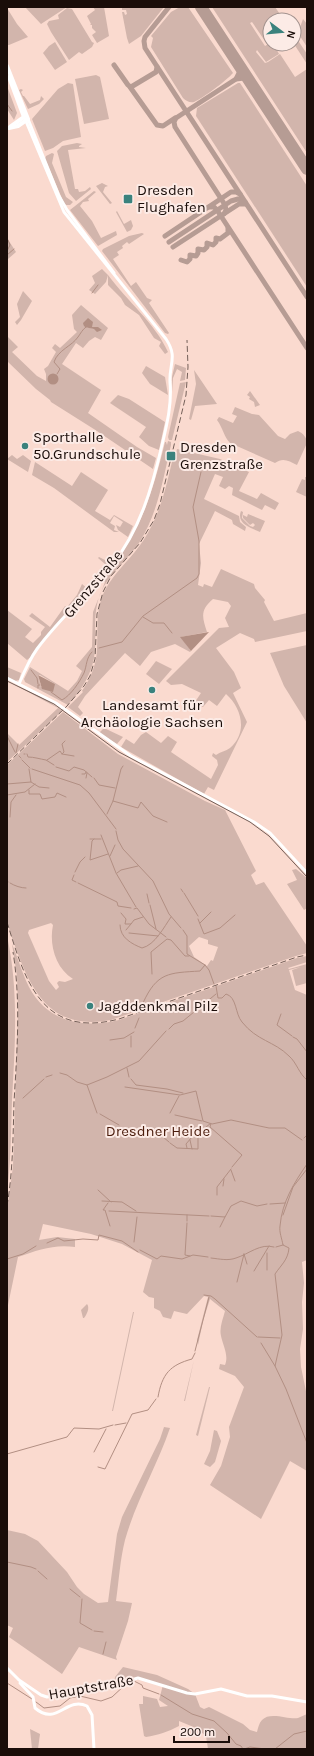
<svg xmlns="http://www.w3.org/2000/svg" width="314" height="1756" viewBox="0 0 314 1756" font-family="Karla,sans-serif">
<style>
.green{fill:#d2b5ac;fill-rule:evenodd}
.water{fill:#b28f83}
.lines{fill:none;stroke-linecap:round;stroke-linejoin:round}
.stream{stroke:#b28f83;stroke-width:1}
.taxiway{stroke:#b69c94;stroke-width:5}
.runway{stroke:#b69c94;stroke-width:12}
.secondary{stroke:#fff;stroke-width:3}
.primary{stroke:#fff;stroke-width:4}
.tram{stroke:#735f58;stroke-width:1}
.rail{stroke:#735f58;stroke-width:1;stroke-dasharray:6 3;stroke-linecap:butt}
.poi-dot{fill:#3a827d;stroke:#fcebe6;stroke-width:1.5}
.labels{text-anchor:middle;stroke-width:4;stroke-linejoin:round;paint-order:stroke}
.poi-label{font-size:15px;fill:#1a0d09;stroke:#fcebe6;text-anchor:start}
.street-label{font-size:15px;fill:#1a0d09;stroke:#fcebe6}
.park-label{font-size:15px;fill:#4a1b0b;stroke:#fcebe6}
</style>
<rect width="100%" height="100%" fill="#fadacf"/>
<g class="green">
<path d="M25 7H67L41 24Z"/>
<path d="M93 7H104L109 36 97 43 92 35 96 32 92 28V25H90L91 24 87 16 95 10Z"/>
<path d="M122 7H164L141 36 129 44 127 38 122 12H124L125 15 127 14 126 10H122Z"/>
<path d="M180 7H188L233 73C226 81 203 98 194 102 190 103 186 101 183 98L151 47 153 38 151 36 171 12Z"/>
<path d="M212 7H275L284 20H270V42L267 44 252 22 250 23 265 46 270 43C273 45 277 49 279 54L266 62 257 50 256 52 265 63 268 62 280 54 295 77 307 69V153Z"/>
<path d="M7 8 17 24 28 37 9 45H7Z"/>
<path d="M67 8 72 9 92 42 94 43 92 47 82 54 79 52 69 60 51 32 47 24 49 21 59 19 58 15Z"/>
<path d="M303 19 307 24V47L298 33Z"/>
<path d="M297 39 307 54V64L294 44V41Z"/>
<path d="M55 42 67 62 55 70 43 53 49 46Z"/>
<path d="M96 75 100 77 109 119 84 124 75 79Z"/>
<path d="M68 83 73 84 81 137 63 141 53 148 45 151 32 119 58 89Z"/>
<path d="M238 83H240L307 186V287L196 116 197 108Z"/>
<path d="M7 86 17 113 14 120 7 109Z"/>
<path d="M21 89 23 90 21 92 23 96H24L30 104 40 100 41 96 44 99 39 104 28 109 19 90Z"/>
<path d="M77 143 82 144 79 146V147L86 148 68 150 75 189H78L79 192 85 191 90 187 91 189 76 201 69 193 57 151 62 146Z"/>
<path d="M52 153 54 154 52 163 66 197 73 202 70 205H66L64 203 45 159 46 156Z"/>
<path d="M102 183 108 186 105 187 103 192 112 203 110 204 96 186Z"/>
<path d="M94 191 96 192 88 199 89 201 83 202 80 206 92 221 101 238 116 231 117 235 98 246 70 210Z"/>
<path d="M117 211 124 224 131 220 133 226 131 230 127 232 116 212Z"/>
<path d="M142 233 144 234 129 244 127 242 122 246 123 248 117 252 119 255 113 259 131 286 136 282 147 298 152 300 149 303 169 333 168 334 165 333 102 251 103 249 129 236Z"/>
<path d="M7 238 16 252 8 259 7 258Z"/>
<path d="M102 269 108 275 106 282 95 294 89 290 95 283 92 276Z"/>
<path d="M108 275C127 301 155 323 168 352L165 354 159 346 161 342 154 338 139 315 125 305 121 298 108 285Z"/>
<path d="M23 291 32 301 21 320 17 325 15 322 20 317 17 304Z"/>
<path d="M81 305 108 328 101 340 95 337 89 341 83 348 76 343 62 364 101 390 88 413 137 447 156 458 153 469 97 431 51 402 50 400 36 389 7 361V336L18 347 12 352 37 376 46 381V374L44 369 48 366 56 352 52 348 55 344 60 348 77 332 74 329 72 315Z"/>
<path d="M175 364 186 368 185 380 180 381 182 372 177 369 173 378V392L172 377Z"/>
<path d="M146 366 165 377 168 395 150 384 142 373Z"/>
<path d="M194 370 217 404 195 406 191 420 189 419 196 384Z"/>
<path d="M186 382 172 440H169L168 437 180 383Z"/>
<path d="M250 391 260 405 255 407 254 402 249 399 250 397 247 395Z"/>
<path d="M118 395 129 399 165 422 159 450 149 446 139 437 146 427 110 403Z"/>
<path d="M235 407 252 414 259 415 278 436 285 439 290 434 298 431C303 433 307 438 307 443L297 465C289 461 283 457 275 463L230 443C224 437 223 428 217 420L219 417 233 423 237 416 232 414Z"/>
<path d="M168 441 171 442V445C163 479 158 513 139 543 127 561 109 573 100 594 93 613 96 631 95 651 93 673 82 689 68 705L25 682 24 679 30 667 68 691 77 681 82 671 76 666 92 647 93 612 105 582 102 580C140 533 151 499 165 442H166L167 445ZM38 675H40L55 684 41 687Z"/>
<path d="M177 449 220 459 249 472 239 491 257 499 261 493 279 503 275 510 265 505 262 510 232 495 233 488 229 486 225 489 219 486 223 477 215 474 204 499 239 516 240 522 246 527 245 531 233 524 232 520 215 511 199 544 201 563 198 585 203 587 204 584 212 587 221 569 254 584 255 588 265 600 264 602 274 621 307 613V631L255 642 254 639 240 633 216 648 234 672 241 688 233 693 247 722 214 790 208 787 204 794 121 747 126 739 134 744 141 735 146 732 161 743 168 736 177 742 171 752 211 779 218 765 217 760 212 756 213 753 216 755C220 752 226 751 230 748 248 733 242 708 226 694L217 706 209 700 203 707 195 702 201 693 182 684 171 685 166 681 219 628 229 627 225 618 231 606 228 602 213 599C200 610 202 617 207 632L181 637 191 651 190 652 175 644 151 652 140 666 125 653 85 696 78 707 83 713 80 716 68 707 83 692 82 691C91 678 97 663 97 648 98 632 96 616 101 600 109 576 129 562 143 541 161 514 167 483 174 453L176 454Z"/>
<path d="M12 455 17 459 23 455 31 461 28 472 7 459Z"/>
<path d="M35 462 72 486 81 472 108 490 95 511 110 520 114 515 133 526 128 537 118 530 116 525 120 527 123 522 114 516 110 523 115 526 114 530 119 532H114L54 488 32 475Z"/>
<path d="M305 477H307V497L296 492 302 479 305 480Z"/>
<path d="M241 511 243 512 242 518 250 526 253 527 255 525 253 523 250 525 243 518V515L247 517 248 514 265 521 260 532C251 528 236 524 241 511Z"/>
<path d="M99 557 111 563 101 575 96 577 93 575H95L105 564 98 558Z"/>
<path d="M82 584 89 590 45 639 32 656 27 660 7 643V610L32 629 25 637 33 643 41 635V632L45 627 29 616 32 613 50 627 65 606 67 607 77 595Z"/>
<path d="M307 645V723L284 686 270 653Z"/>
<path d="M156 661 172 669 159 684 146 674Z"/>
<path d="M7 667 21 673 19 680 15 681 7 677Z"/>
<path d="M13 684C30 692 48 699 62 711L7 762V733L19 745 58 708Z"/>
<path d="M63 712 118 754 205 801 225 810 256 871 251 875 256 885 264 882 307 946V953L296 956 111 1020C57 1030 35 1000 18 954 14 943 8 929 7 917 6 901 7 884 7 868 7 834 7 799 7 765ZM51 923 53 925C49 944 55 968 73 979L65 982 59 981 57 983 59 987 56 990 49 981 28 933 29 930ZM199 937 208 940V944L218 947 213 961 211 960 207 966 194 957 189 946Z"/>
<path d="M104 728 123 737 117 744 99 733Z"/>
<path d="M296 869 307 878V908L304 910 287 884 297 880 292 870Z"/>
<path d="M7 936C19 990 15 1046 12 1100 11 1131 11 1162 7 1192Z"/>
<path d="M12 944C18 958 22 973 29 987 47 1022 84 1029 119 1020L297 958 307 956V962L288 968 289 969 307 964V983L296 986 292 970 301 967 289 970 295 990 307 995V1260L302 1262 304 1283 302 1302 303 1329 300 1349 301 1367 307 1396V1471L290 1461 261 1519 210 1485 221 1466 230 1437 229 1427 244 1387 235 1376 219 1369 220 1364 225 1365C229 1355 223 1346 221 1336 219 1328 223 1319 225 1311L210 1299 203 1321 198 1345 197 1340 208 1297 204 1296 187 1314 174 1311 171 1319 163 1317 160 1311 154 1308V1298L149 1297 143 1292 152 1260 122 1244 91 1234 43 1224 39 1240 57 1237 75 1239V1247C54 1244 38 1250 18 1257L7 1310V1211L13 1166 18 1010 17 976Z"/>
<path d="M87 1304C90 1308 87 1314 84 1318H83L81 1310Z"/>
<path d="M133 1312H134L113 1411H112Z"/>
<path d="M194 1360 185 1401H184Z"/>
<path d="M209 1387H210L198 1436 196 1435Z"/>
<path d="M164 1427 170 1428C157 1466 136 1501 125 1540 120 1560 119 1580 116 1601L132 1603 128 1621 116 1657 117 1660 79 1647 62 1674 9 1637 13 1628 7 1625V1530L25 1534 38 1541 67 1572 77 1587 84 1594 98 1603 108 1602 117 1534 122 1517 160 1439Z"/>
<path d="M214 1430 217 1431 221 1441 215 1462 210 1467 204 1464 210 1451Z"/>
<path d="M123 1667 157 1675 188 1689 195 1694 200 1707 204 1709 209 1707 243 1724 250 1730 257 1732C258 1728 259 1723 262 1720 270 1711 289 1720 298 1718 301 1717 304 1715 307 1714V1749H208L206 1736 196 1728 179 1721V1726C168 1732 158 1735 146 1737L144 1736 139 1704H143V1696L157 1699 160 1707 168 1706 159 1700 163 1685 141 1679 114 1685 115 1677Z"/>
<path d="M30 1729 40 1734 38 1749H32Z"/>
</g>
<g class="water">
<path d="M88 318 93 322 92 327H98L102 330 97 332 94 329C90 327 84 330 83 323Z"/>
<circle cx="53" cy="379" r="5.5"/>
<path d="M209 632 191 651 180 637Z"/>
<path d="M38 675 55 684 53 692 42 689Z"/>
</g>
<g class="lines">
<g class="stream">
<path d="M7 104 12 111"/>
<path d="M7 251 10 245 8 240"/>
<path d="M7 255 14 249"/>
<path d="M92 293 98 285"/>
<path d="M57 374 60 369 54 362C58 350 72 346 78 337 81 333 82 330 86 327"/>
<path d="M143 617 153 623H164L172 633"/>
<path d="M99 648 122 642 143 616 197 578 199 574V541L193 507 201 472"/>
<path d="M31 670 37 678 38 684"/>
<path d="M38 688V685H40"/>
<path d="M51 692 62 700C71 695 79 683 84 673 87 665 86 658 92 652"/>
<path d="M7 736 15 752"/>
<path d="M16 753 18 744"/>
<path d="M24 754H25"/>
<path d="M27 754 28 757C34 757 40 759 46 760L54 765"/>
<path d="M62 754 64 752 62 744 65 741"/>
<path d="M19 756 21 758"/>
<path d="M22 760 30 768"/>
<path d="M47 760 60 751 62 754 74 756"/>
<path d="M56 767 69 771 74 767 84 770 92 777"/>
<path d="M32 769 80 785 89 793 116 829"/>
<path d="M82 774H85L86 772"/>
<path d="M86 778 87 773"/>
<path d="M94 778 99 785 115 788"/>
<path d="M31 782 39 787 49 788"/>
<path d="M7 784 31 782 29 769"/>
<path d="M29 790V794H40L42 799 55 797 57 793 66 797"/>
<path d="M7 795 25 792 35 784"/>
<path d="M113 801 138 808 141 802 153 816 167 822"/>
<path d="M107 814 113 801 121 769 123 766"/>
<path d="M10 817 11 802 16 795"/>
<path d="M116 831 118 840 123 849 153 881 169 914 181 928"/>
<path d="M101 835 116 873 136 907"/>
<path d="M90 839H101"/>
<path d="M94 839 92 841 90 860 108 854"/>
<path d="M110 856 115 845"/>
<path d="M75 872 80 862 85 857"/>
<path d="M117 873 121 870 138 866"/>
<path d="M74 875 72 880 76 882"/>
<path d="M7 879 8 882"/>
<path d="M10 883C15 886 21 888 26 888"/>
<path d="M78 883 117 902 118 906 131 908"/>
<path d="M181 889 183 892"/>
<path d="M184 893 198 916"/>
<path d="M147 894 149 903"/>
<path d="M150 905 156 929"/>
<path d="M134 909 137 908 149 924 166 937"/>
<path d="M121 913 126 919 125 924H131L134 920 143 917"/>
<path d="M198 919 204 934 220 928 235 915"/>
<path d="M200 923 211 912"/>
<path d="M120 925C120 938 132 944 142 948 155 945 164 927 171 917"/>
<path d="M126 930 131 924"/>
<path d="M183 930 187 936V954L205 965 209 970 214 984"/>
<path d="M129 933 158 936"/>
<path d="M152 974 151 952 167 939 171 940 185 956H189"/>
<path d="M216 986 218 998H222L226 994C237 997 235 1014 242 1022 257 1041 274 1041 289 1056 297 1063 299 1074 307 1080"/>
<path d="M143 1003C157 972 169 973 200 971L205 965"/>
<path d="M281 1014 277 1025 292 1036"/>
<path d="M135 1028 139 1018"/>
<path d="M169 1029 174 1024 183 1021 216 994"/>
<path d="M293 1037 297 1039 307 1052"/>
<path d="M110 1040 124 1038 134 1032"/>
<path d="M131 1047V1036"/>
<path d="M127 1068 129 1077"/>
<path d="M60 1073 67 1075 77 1082 87 1085 107 1077 139 1061 166 1031"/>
<path d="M46 1077 52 1075"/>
<path d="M131 1079 136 1085 167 1089 183 1093"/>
<path d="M87 1085 97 1113"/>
<path d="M125 1087 180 1095 196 1091 203 1121 212 1124 231 1120 269 1128H285L302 1140"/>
<path d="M23 1098 44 1079"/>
<path d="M170 1113 179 1096"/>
<path d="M100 1114 119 1125"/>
<path d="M175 1115 202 1121"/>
<path d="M156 1131 169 1142"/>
<path d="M200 1132 211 1123 210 1127 242 1155 232 1167"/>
<path d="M304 1138 307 1135"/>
<path d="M190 1140 192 1149"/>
<path d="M170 1143 177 1148 198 1149V1134"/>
<path d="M187 1148 186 1144 192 1137"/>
<path d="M307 1164C294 1183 282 1202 280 1226 279 1232 282 1239 283 1245L289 1248C288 1260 281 1265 275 1274L282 1335 275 1366 286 1389 307 1443"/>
<path d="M231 1170 235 1181"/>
<path d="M223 1186 224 1179"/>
<path d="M98 1190 111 1202"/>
<path d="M217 1195V1187L231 1169"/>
<path d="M102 1201 122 1202 136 1211"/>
<path d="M108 1203 103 1210H105L110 1226"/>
<path d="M270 1204 285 1203"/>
<path d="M109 1211 209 1216"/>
<path d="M283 1215 293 1187 307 1169"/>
<path d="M211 1216 225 1217 231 1206 241 1201 257 1206 267 1204"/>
<path d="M187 1221V1215"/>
<path d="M187 1223 185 1255 190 1256"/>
<path d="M220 1227 225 1217"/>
<path d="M134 1242 137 1217"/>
<path d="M47 1243 58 1238 64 1241 83 1239 98 1240 99 1235 122 1241 138 1252"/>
<path d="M276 1247 283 1245"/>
<path d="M140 1250 157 1259 161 1256 182 1259 193 1255 208 1257"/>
<path d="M267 1253V1270"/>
<path d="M244 1254 247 1264"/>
<path d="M211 1258C220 1259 228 1261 236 1258 249 1254 260 1243 274 1247"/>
<path d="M7 1259 23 1254 36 1246"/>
<path d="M254 1271 269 1246"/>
<path d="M237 1282 244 1254"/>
<path d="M204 1295 211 1296 215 1299 257 1337"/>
<path d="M258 1337 280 1338"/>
<path d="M261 1343 275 1366"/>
<path d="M195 1351 209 1297"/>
<path d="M158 1397C162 1374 170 1365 192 1359L195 1353"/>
<path d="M115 1425 126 1423"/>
<path d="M94 1452 106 1429"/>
<path d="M7 1454 67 1437 74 1428 99 1429 113 1425"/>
<path d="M98 1467 105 1469 132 1414 148 1410 156 1399"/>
<path d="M7 1562 31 1567 36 1569"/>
<path d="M38 1571 47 1579"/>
<path d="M70 1589 80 1597"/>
<path d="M82 1599 80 1623 92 1630"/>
<path d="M94 1631 103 1632"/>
<path d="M103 1654 106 1642"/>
<path d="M7 1683 32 1699"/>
<path d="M161 1695 192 1714 214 1721 227 1733 236 1744 241 1746 243 1749"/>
<path d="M36 1702 44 1708 60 1706 70 1698 80 1696 101 1701 112 1697 126 1684 134 1681 142 1685 143 1688 159 1694"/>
<path d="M244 1749 250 1747 265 1749"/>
<path d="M275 1749 294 1734 307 1731"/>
</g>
<g class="taxiway">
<path d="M169 7 145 37 144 41 145 48 307 297"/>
<path d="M114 65 128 85 131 87 156 72 157 67"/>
<path d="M236 79 240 71 238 63"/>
<path d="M130 87 157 125 163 126 175 118"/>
<path d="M209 207H214L217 210 307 348"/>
<path d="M224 214 226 210 225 205 175 127 174 122 176 118 236 79 244 78 251 83"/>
<path d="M165 236 231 192H236L240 194"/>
<path d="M169 242 231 201 238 199 245 202"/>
<path d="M173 247 239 204H245"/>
<path d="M181 260 187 262 190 259V255L196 256 198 253V249L204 250 207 247V243L213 245 216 242V238L220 239 228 233V228"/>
</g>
<path class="runway" d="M201 7 307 169"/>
<g class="secondary">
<path d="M28 119 59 196 67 210 114 273"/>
<path d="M7 678 56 703 131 756 254 822 270 833 307 873"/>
<path d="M19 684C24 672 29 660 37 649 59 619 88 594 112 565 140 530 152 488 162 445 167 424 172 404 170 382 169 364 178 357 166 339L64 212 25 119"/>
<path d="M7 1668 19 1680 41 1695 47 1697 54 1696 77 1687 114 1685 138 1678 187 1693 195 1694 221 1689 247 1696H272L307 1702"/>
<path d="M20 1683 33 1697 35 1708C57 1727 66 1696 87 1706L92 1715 94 1749"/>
</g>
<g class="primary">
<path d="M7 66 28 119 18 126 9 128"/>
<path d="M9 77 24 117 10 127"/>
</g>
<path class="tram" d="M7 681 54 704 119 752 250 822 269 836 307 877"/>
<g class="rail">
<path d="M7 764 67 706 84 686 90 676 95 659 97 614 103 592 111 576 140 543 154 520 160 504 186 395 188 367 187 340"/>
<path d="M7 922C25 981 42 1039 119 1019L297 957 307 955"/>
<path d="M7 1206C13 1171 13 1136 14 1102 17 1052 21 1001 13 952"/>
</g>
</g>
<g class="poi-dot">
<rect x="123" y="194" width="10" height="10" rx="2"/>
<circle cx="25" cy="446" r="4"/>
<rect x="166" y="451" width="10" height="10" rx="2"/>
<circle cx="152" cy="690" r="4"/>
<circle cx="90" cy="1006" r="4"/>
</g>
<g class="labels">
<g class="poi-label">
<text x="137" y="195">Dresden<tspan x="137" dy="17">Flughafen</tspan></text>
<text x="33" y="442">Sporthalle<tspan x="33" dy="17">50.Grundschule</tspan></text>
<text x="180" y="452">Dresden<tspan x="180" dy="17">Grenzstraße</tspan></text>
<text x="152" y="710" text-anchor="middle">Landesamt für<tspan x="152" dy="17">Archäologie Sachsen</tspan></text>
<text x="98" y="1011">Jagddenkmal Pilz</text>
</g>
<g class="street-label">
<text transform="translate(93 584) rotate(-50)" y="5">Grenzstraße</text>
<text transform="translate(91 1687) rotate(-10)" y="5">Hauptstraße</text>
</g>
<g class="park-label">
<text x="158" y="1136">Dresdner Heide</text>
</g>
</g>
<rect width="314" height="1756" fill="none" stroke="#1a0d09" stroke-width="16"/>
<g transform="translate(282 32) rotate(106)"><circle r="19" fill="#fcebe6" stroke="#a2928e"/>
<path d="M0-3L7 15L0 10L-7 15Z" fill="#3a827d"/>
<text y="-6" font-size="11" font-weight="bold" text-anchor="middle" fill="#1a0d09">N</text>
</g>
<path d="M174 1736v6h55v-6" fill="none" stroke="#1a0d09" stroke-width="2"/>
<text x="180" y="1736" font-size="12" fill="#1a0d09" stroke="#fcebe6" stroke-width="3" paint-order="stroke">200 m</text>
</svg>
